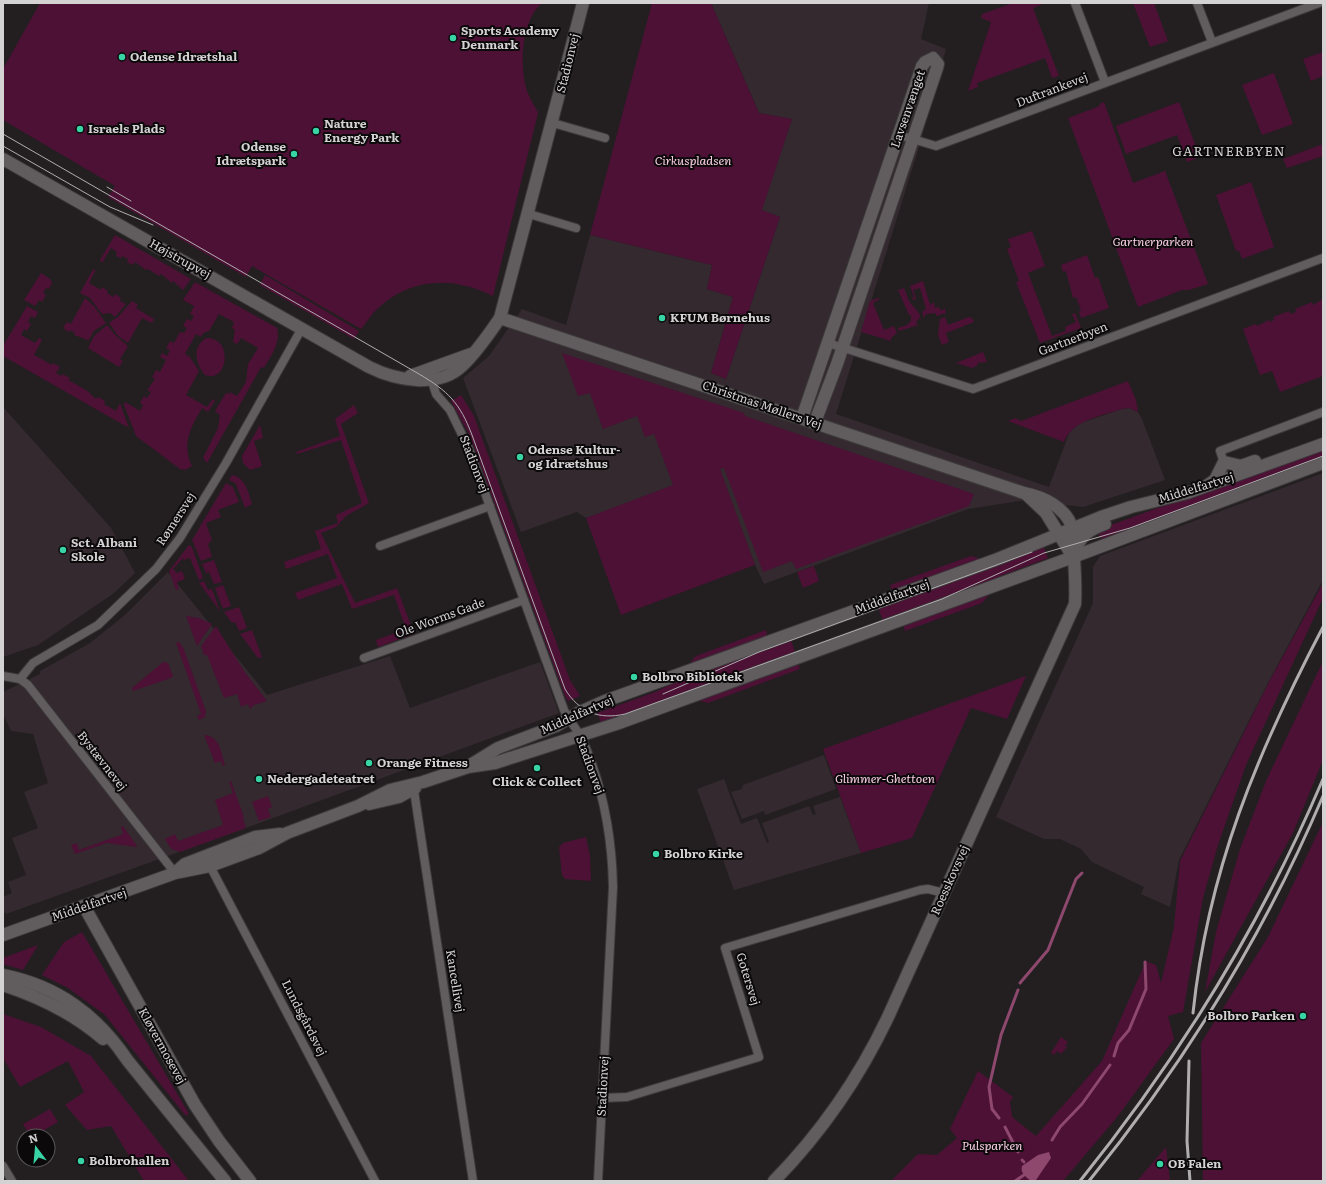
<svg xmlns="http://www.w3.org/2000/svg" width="1326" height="1184" viewBox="0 0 1326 1184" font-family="Literata,serif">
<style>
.built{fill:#33292e}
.green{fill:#4c1135}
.water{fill:#8e486e}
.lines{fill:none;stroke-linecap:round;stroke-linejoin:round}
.stream{stroke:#8e486e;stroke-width:3}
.street-casing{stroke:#3c393a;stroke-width:10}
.secondary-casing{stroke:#3c393a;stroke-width:14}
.street{stroke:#615c5e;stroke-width:8}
.secondary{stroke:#615c5e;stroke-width:12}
.tram{stroke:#b0adaf;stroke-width:1}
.rail{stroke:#b0adaf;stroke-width:3}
.poi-dot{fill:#39d4a5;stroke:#0b090a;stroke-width:1.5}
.labels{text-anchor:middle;stroke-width:4;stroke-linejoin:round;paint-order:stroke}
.poi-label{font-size:12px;font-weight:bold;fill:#d5d2d4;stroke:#0b090a;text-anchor:start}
.street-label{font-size:12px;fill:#d5d2d4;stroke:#0b090a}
.park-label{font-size:12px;font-style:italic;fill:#f9cee3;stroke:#0b090a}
.neighbourhood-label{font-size:13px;letter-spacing:1px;fill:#d5d2d4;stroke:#0b090a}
</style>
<rect width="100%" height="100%" fill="#231f21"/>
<g class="built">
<path d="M711 3H929L921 39 946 49 919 147 836 414 1049 487 1070 431 1081 423 1122 409 1129 408 1138 412 1142 419 1165 480 1083 507 1026 500 968 509 764 584 755 565 719 469 586 518 577 512 521 532 463 378 489 356 522 309 566 325 590 235 712 265 707 289 733 297 711 373 726 379 780 217 761 210 792 119 759 113Z"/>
<path d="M3 407 111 528 135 573 114 593 38 645 3 657Z"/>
<path d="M1323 473V580L1268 683 1179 860 1170 907 1141 894 1144 887 1092 862 1081 849 1060 839H1044L996 817 1093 603V567L1100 556Z"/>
<path d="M168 572 267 695 390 656 410 708 540 662 559 713 246 828 6 914 3 911V897L12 893 8 882 26 875 12 838 38 828 24 792 48 783 33 734 11 731 3 714V692L40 674V671L90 643 125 615Z"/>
<path d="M824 755 836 789 765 815 764 811 742 819 731 792 742 789 743 785Z"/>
<path d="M724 779 741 824 757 818 767 843 769 842 762 823 809 806 813 815 816 814 813 806 840 797 861 853 734 890 697 789Z"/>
</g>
<g class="green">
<path d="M40 3H542C521 21 519 66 527 91 530 99 535 106 538 113L493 296C453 276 410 277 376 310 371 315 366 323 361 329L252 266 246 277 108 197 115 186 3 120V69Z"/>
<path d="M652 3H711L759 113 792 119 762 210 780 217 726 379 711 373 733 297 707 289 712 265 590 235Z"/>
<path d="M1013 3H1045L1033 8 1059 76 1052 78 1045 58 977 83 978 87 968 91 991 22 981 18 982 14Z"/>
<path d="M1133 3H1154L1168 41 1150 47Z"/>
<path d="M1323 52V76L1311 81 1303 59Z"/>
<path d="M1274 73 1293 124 1262 135 1242 85Z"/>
<path d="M1104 102 1133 183 1165 171 1208 284 1189 290H1182L1138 307 1068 118 1100 106 1099 104Z"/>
<path d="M1179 102 1200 157 1187 162 1177 135 1126 154 1116 126Z"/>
<path d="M1323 144V156L1287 168 1283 159Z"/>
<path d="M1251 182 1274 247 1242 259 1239 251H1236L1216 195Z"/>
<path d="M1032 231 1045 266 1028 273 1052 336 1066 331 1065 327 1076 322 1072 314 1075 313 1081 328 1040 343 1016 282 1019 281 1007 249 1011 247 1008 239Z"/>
<path d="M115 235 191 279 183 290 173 281 172 283 161 274 159 276 148 269 146 270 135 262 133 265 127 262 128 259 122 256 121 258 116 256 117 252 111 248 102 263 100 260Z"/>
<path d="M1087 255 1095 278 1098 277 1109 308 1081 318 1079 312 1081 310 1076 297 1073 298 1066 271 1063 272 1061 265Z"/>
<path d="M96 269 89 283 101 290 102 287 108 291 107 293 113 297 115 294 121 298 120 301 126 304 115 317 110 313 102 314 90 298 80 293 92 271Z"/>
<path d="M41 273 50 279 52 283 49 289 46 288 43 293 46 295 42 302 39 300 35 306 24 300Z"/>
<path d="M265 275 359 331 354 339 260 285Z"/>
<path d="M923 281 930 305 934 302 935 308 939 307 940 310 945 309 946 313 936 316V313L926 314 924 318 922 312 926 309 920 288 913 290 916 299 913 300 912 298 914 297 910 286Z"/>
<path d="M195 282 277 328C281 343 271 355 264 368L261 367 207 463 203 458 218 428 220 415 215 411 226 393 229 394 230 392 237 396 246 382 248 364 258 348 241 338 237 344 233 342 235 330 232 328 234 322 219 314 209 331 203 333 201 337 196 334 185 354 190 357 199 371 186 395 207 407 213 399 215 401 208 412 202 408C191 427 181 444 192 466L185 470 180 469 136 436 124 405 125 402 140 411 143 405 140 403 144 396 147 398 151 392 147 390 155 379 152 377 156 370 160 372 166 360 160 357 162 353 167 356 170 350 166 348 170 341 174 343 180 332 184 333 187 328 183 326 187 319 191 321 194 316 190 314 194 306 183 300Z"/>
<path d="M904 288 909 301 919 313 921 320 919 318 916 322 918 325 899 331 898 328 907 325 911 321V315H909L898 290Z"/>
<path d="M85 298 94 306 106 323 94 331 87 343 88 340 74 335 75 333 70 330 69 332 63 328 67 322 71 324Z"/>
<path d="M878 298 880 299 873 303 884 330 894 326 897 333 891 338V341L861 332 870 301Z"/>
<path d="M1323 299V376L1280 392 1272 371 1260 375 1243 329 1256 324 1257 326 1269 320 1270 322 1274 320 1273 317 1289 311 1290 314 1296 312 1295 309 1312 302 1313 305Z"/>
<path d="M132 301 138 305 136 308 154 319 152 323 142 318 128 343 118 336 109 323 119 316Z"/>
<path d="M27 306 38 312 35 318 31 316 28 322 31 324 27 331 24 329 21 335 35 343 39 338 42 340 34 355 52 365 53 363 60 367 56 373 61 376 63 374 70 378 68 380 86 390 96 399 98 397 105 401 104 404 116 411 120 403 129 428 3 356V346Z"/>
<path d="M945 317 948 325 969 317 972 318 974 322 946 333 949 342 942 345 938 335 940 319Z"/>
<path d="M107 325 116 336 128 346 120 359 123 361 119 367 88 348 94 336Z"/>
<path d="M206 338C233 336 229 384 205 375 195 363 192 347 206 338Z"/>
<path d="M983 352 987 362 977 363 978 365 972 368 956 363Z"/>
<path d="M562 353 744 413 745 416 974 494 969 506 796 569 792 561 763 572 724 468 720 469 755 565 621 615 586 518 673 485 654 434 645 437 637 416 603 429 590 393 578 396Z"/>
<path d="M1128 381 1136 400 1138 412 1129 408 1122 409C1102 416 1072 420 1064 442L1008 421 1015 418 1021 421Z"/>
<path d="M461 395 474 416 570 680 580 696 568 701 565 696 470 436 451 401Z"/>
<path d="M354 405 358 413 341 424 369 503 346 516 336 527 321 533 355 603 397 588 414 634 378 647 376 640 406 629 394 595 352 609 342 584 298 600 295 593 337 578 328 554 286 569 284 562 321 549 315 531 338 523 336 515 362 503 341 440 297 454 296 452 340 436 335 419Z"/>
<path d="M260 425 263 438 254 441 262 466 250 470 243 463 242 456Z"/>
<path d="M1323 448V459L1123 533 1101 539 1097 530Z"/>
<path d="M232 475C246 478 248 492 252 504L245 508 236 484 229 480Z"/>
<path d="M226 483 233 487 239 502 218 510 221 517 206 523 212 540 208 544 212 557 201 561 192 540Z"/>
<path d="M189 545 192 547 203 578 199 580 190 558 184 560 183 558 173 569 177 573 182 571 185 579 177 582 179 589 176 590 169 571Z"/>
<path d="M1043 545 1048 558 1003 575 966 592 884 623 877 605Z"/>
<path d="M971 556 986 560 893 592 890 585Z"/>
<path d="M214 560 222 582 214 584 209 572 206 573 202 564Z"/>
<path d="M814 566 819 581 803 588 797 572Z"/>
<path d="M204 581 208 590 212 589 220 611 199 583Z"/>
<path d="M1323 583V598L1246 765 1218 845 1203 898 1183 1012 1168 1016 1174 1039 1118 1116 1063 1181H891L918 1154 937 1155 957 1138 950 1129 978 1071 1013 1097 1010 1102 1012 1117 1036 1136 1102 1061 1146 961 1156 965 1161 983 1174 927 1180 861 1270 680Z"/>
<path d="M223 585 231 606 223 609 215 588Z"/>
<path d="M994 589 982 603 905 631 903 624Z"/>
<path d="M239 607 247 628 239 631 235 622 232 623 224 612Z"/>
<path d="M186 616 199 618 212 624 197 646Z"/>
<path d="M216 626 244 671 267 701 254 705 250 709 248 704 241 707 237 694 224 698 207 655H204L201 646Z"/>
<path d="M252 630 262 657 258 658 240 634Z"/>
<path d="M766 630 767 635 759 643 687 669 693 659 696 656Z"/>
<path d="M790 637 796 655 601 722 597 713 655 692 701 670Z"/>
<path d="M179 642 183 647 206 711 205 717 199 720 197 716 201 714 176 643Z"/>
<path d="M797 661 800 669 708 703 692 699Z"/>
<path d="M1323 661V760L1293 833 1205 992 1216 932 1240 849 1266 781Z"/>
<path d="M163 662 168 663 173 676 171 678 133 691 132 688Z"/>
<path d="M1026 676 1007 719 971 708 912 838 861 853 823 749Z"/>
<path d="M204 735C220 736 221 752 225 765L223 766 221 761 215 763Z"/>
<path d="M231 781 244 817 243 818 246 828 180 852 171 849 165 839 175 834 178 841 223 825 215 800 233 793 229 782Z"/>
<path d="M268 796 272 807 268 809 271 817 259 821 252 802Z"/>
<path d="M1323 822V1181H1203L1201 1043 1268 937Z"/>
<path d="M123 826 137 846 136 847 107 843 75 854 71 845 77 843 79 850 123 834 121 827Z"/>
<path d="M586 837 590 856 591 881 565 879 562 875 559 847 563 843Z"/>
<path d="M82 932 189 1114 186 1116 105 1015 68 988 42 975 64 942Z"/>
<path d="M38 945 23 970 3 964V958Z"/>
<path d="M3 1014 41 1027 91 1056 189 1181H144L111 1126 87 1130 65 1105 84 1092 68 1061 20 1087 3 1058Z"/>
<path d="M1061 1037 1068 1042 1065 1045 1067 1047 1061 1054 1057 1051 1054 1055 1051 1053Z"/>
<path d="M50 1109 58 1122 34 1136H30L23 1124Z"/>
<path d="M1166 1147 1170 1181H1137Z"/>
</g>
<path class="water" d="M1049 1152 1051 1158 1036 1180 1031 1181C1026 1177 1020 1173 1022 1166L1038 1155Z"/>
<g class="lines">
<g class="stream">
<path d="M1020 983 1048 950 1076 879 1082 873"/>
<path d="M1114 1056 1118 1043 1129 1030 1146 989 1145 962"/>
<path d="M999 1118 992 1109 989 1087 1001 1035 1018 990"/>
<path d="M1005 1127 1018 1152"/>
<path d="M1052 1140 1060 1127 1082 1104 1110 1065"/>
<path d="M1022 1160 1024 1162"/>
<path d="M1015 1181 1027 1173"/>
</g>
<g class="street-casing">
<g id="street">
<path d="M1075 3 1105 82"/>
<path d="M1197 3 1212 42"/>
<path d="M553 123 605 138"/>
<path d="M899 135 936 146 1319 3"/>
<path d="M529 214 576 228"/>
<path d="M828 343 973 389 1323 258"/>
<path d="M430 375 436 394 450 410 469 449 564 710C569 721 578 730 583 741 603 787 612 837 613 887L598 1181"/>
<path d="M1224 462 1220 451 1323 412"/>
<path d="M380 546 490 506"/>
<path d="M364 658 524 600"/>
<path d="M3 676 20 679 28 685 175 873"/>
<path d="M20 679 33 663 98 625 156 569 180 538 226 463 302 328"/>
<path d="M413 784 473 1181"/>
<path d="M210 866 375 1181"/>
<path d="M602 1098 627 1097 759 1057 725 948 920 890 928 889 944 893"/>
<path d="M3 1166 12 1181"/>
</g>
</g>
<g class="secondary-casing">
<g id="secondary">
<path d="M3 159 369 367C395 380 438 389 462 366 477 352 489 334 500 318L583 3"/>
<path d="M500 318 1024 493C1044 497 1065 507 1072 527 1074 537 1073 548 1074 558 1075 574 1076 589 1075 604L888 1017C859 1078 821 1133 774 1181"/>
<path d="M410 376 471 354"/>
<path d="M802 418 922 66 925 62 933 58 938 64 937 68 837 364 815 422"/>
<path d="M1208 485 1215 480 1224 462 1241 466 1255 461"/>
<path d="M1027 495 1046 513 1073 557"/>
<path d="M1075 552C1080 535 1089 530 1105 524"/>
<path d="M472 764 498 748 556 726 578 713 605 701 995 560 1101 517 1131 507 1187 493 1323 444"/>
<path d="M369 804 399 797 415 788"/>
<path d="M177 871 185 864 255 837 280 834"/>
<path d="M84 906 195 1105 219 1141 250 1181"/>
<path d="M3 935 175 873 210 866 259 848 287 833 358 806 390 790 423 782 468 767 495 763 619 723 1073 557 1323 463"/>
<path d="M3 975C58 986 97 1015 128 1061L225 1181"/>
<path d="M3 985C40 997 73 1013 103 1039"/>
</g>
</g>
<use href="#street" class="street"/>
<use href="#secondary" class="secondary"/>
<g class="tram">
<path d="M3 134 419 374C448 391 460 403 472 435L565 689C579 712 599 720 625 714L942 599 1044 553 1130 528 1323 456"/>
<path d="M3 146 110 207 153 225"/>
<path d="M107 187 131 201"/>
<path d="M663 694 759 652 1032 552"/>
</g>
<g class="rail">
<path d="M1193 1013C1208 870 1257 753 1323 627"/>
<path d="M1189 1061 1187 1141 1190 1181"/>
<path d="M1080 1181C1179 1058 1261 925 1323 779"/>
<path d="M1089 1181C1184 1064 1264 935 1323 796"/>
</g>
</g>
<g class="poi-dot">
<circle cx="453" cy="38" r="4"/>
<circle cx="122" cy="57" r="4"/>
<circle cx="80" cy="129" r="4"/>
<circle cx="316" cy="131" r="4"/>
<circle cx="294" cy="154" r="4"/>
<circle cx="662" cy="318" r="4"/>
<circle cx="520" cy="457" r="4"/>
<circle cx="63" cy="550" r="4"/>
<circle cx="634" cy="677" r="4"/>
<circle cx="369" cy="763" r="4"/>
<circle cx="537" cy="768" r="4"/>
<circle cx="259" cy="779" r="4"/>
<circle cx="656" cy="854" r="4"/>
<circle cx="1303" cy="1016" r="4"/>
<circle cx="81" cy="1161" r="4"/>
<circle cx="1160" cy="1164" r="4"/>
</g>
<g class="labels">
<g class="poi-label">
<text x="461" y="35">Sports Academy<tspan x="461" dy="14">Denmark</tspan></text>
<text x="130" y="61">Odense Idrætshal</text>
<text x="324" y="128">Nature<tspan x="324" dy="14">Energy Park</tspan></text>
<text x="88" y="133">Israels Plads</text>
<text x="286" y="151" text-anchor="end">Odense<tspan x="286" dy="14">Idrætspark</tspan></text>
<text x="670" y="322">KFUM Børnehus</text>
<text x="528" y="454">Odense Kultur-<tspan x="528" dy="14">og Idrætshus</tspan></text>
<text x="71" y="547">Sct. Albani<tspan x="71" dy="14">Skole</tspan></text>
<text x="642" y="681">Bolbro Bibliotek</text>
<text x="377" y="767">Orange Fitness</text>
<text x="267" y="783">Nedergadeteatret</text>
<text x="537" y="786" text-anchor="middle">Click &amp; Collect</text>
<text x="664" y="858">Bolbro Kirke</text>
<text x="1295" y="1020" text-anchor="end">Bolbro Parken</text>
<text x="89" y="1165">Bolbrohallen</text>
<text x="1168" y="1168">OB Falen</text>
</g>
<g class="street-label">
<text transform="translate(568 63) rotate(-76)" y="4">Stadionvej</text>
<text transform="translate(1052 90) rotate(-21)" y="4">Duftrankevej</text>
<text transform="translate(908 109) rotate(-71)" y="4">Lavsenvænget</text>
<text transform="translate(180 259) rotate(29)" y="4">Højstrupvej</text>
<text transform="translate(1073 339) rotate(-21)" y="4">Gartnerbyen</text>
<text transform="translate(762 405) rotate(19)" y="4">Christmas Møllers Vej</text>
<text transform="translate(474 464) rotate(69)" y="4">Stadionvej</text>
<text transform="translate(1196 488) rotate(-17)" y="4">Middelfartvej</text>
<text transform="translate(176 519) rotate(-57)" y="4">Rømersvej</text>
<text transform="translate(892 597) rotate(-20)" y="4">Middelfartvej</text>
<text transform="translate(440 618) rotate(-20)" y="4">Ole Worms Gade</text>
<text transform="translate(577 715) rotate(-24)" y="4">Middelfartvej</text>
<text transform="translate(102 761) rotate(52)" y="4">Bystævnevej</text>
<text transform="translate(590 765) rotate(70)" y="4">Stadionvej</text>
<text transform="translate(950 880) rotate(-66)" y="4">Roesskovsvej</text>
<text transform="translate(89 905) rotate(-19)" y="4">Middelfartvej</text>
<text transform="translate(748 979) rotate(73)" y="4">Gotersvej</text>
<text transform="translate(455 981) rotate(81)" y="4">Kancellivej</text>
<text transform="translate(304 1018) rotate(63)" y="4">Lundsgårdsvej</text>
<text transform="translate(162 1046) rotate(61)" y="4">Kløvermosevej</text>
<text transform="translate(603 1086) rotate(-87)" y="4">Stadionvej</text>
</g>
<g class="park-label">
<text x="693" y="165">Cirkuspladsen</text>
<text x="1153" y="246">Gartnerparken</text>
<text x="885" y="783">Glimmer-Ghettoen</text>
<text x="992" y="1150">Pulsparken</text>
</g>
<g class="neighbourhood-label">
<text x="1229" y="156">GARTNERBYEN</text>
</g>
</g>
<rect width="1326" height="1184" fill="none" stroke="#d5d2d4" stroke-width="8"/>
<g transform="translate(36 1148) rotate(344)"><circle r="19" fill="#0b090a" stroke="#5c595b"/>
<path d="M0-3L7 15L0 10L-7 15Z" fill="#39d4a5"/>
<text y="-6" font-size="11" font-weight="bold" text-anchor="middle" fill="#d5d2d4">N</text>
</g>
</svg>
